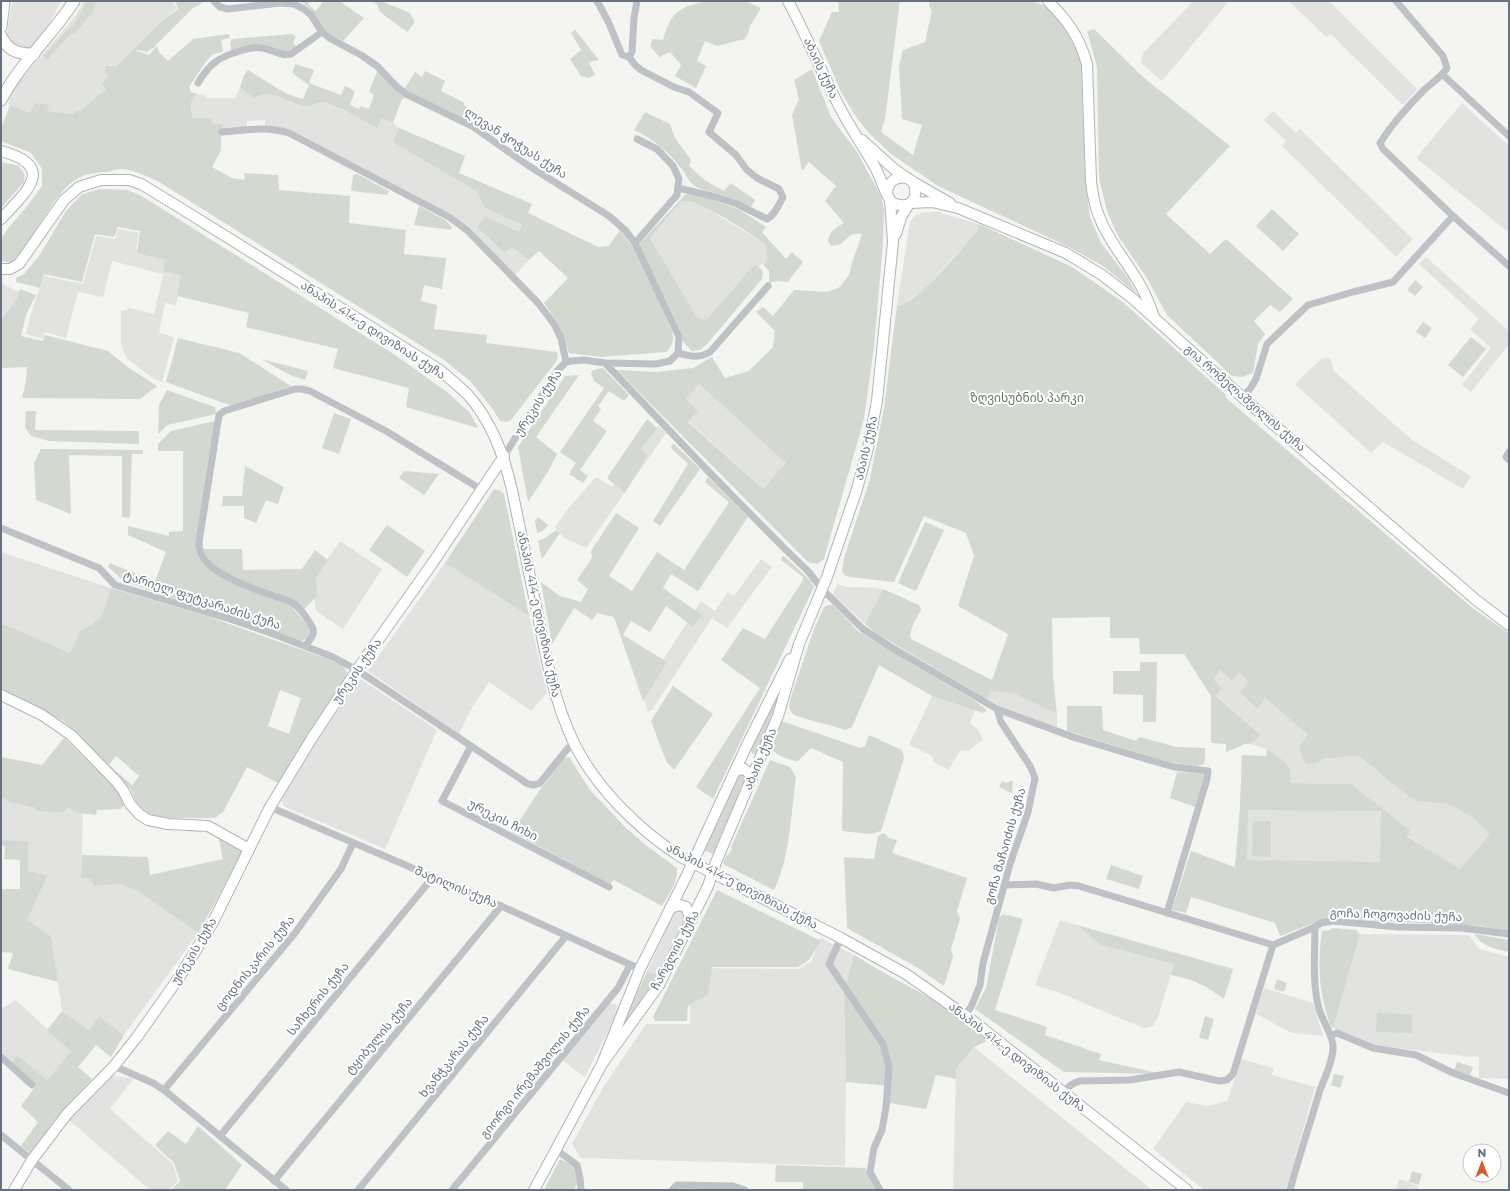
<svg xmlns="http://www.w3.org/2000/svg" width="1510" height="1191" viewBox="0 0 1510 1191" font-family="Montserrat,'Noto Sans Georgian',sans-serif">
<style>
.built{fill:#e2e3e1}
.green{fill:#d3d9d1;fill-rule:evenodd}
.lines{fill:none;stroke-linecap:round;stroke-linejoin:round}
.secondary-casing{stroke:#b1b5b9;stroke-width:12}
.primary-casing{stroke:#b2b5b9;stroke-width:13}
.street{stroke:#bec1c5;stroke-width:7}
.secondary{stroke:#fff;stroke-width:10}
.primary{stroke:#fff;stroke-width:11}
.labels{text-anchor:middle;stroke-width:4;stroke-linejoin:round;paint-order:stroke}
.street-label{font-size:12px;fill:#66737f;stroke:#fff}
.park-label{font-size:12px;fill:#677764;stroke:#fff}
</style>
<rect width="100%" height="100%" fill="#f4f4f1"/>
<g class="built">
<path d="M12 1H61L39 44 31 48 19 46 9 40 7 34Z"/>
<path d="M84 1H176L173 3 177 8 160 22 115 66 109 65 106 89 80 111 74 114 47 111 30 113 8 104 14 88 76 15Z"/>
<path d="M1194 1H1229L1162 81 1141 63 1143 53Z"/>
<path d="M1289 1H1329L1417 89 1403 105 1331 34 1326 37Z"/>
<path d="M240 87 254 99 258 95 268 94 305 107 325 102 362 119 377 128 382 118 393 123 399 128 394 142 476 191 485 208 522 225 519 232 485 216 505 253 512 247 529 260 515 275 471 228 451 215 273 127 265 126V120L247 121V127L221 130 192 118 191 102 197 94 205 95 206 98H235Z"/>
<path d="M1462 103 1509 146V228L1507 231 1416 158Z"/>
<path d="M1273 111 1296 133 1300 129 1413 239 1396 257 1282 146 1286 141 1264 120Z"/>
<path d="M682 201H686L703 206 765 244 767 260 759 267 756 265 751 268 706 320 697 317 650 238Z"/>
<path d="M924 212H937L979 224 977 231 926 288 905 303 897 305 909 228 911 220 916 215Z"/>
<path d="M118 229 139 233 136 249 184 261 176 305 165 303 159 332 174 338 162 382 153 378 127 359 121 345V311L130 308 154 314 163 274 112 261 103 297 78 292 66 338 45 332 43 339 26 334 31 313 44 276 83 284 96 236 115 239Z"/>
<path d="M1426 257 1509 331V344L1471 392 1462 385 1491 348 1470 329 1479 319 1419 264Z"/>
<path d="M1 283 21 293 10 313 1 321Z"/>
<path d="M1322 358H1330L1334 371 1412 440 1471 476 1463 489 1383 442 1371 453 1295 384Z"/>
<path d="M699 384 787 463 763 489 688 421 685 399Z"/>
<path d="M658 426 666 433 586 548 564 538 555 527 567 510 596 477 612 487Z"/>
<path d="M340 541 382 569 343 629 316 611 312 582Z"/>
<path d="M1 552 111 588 104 609 100 617 91 625 80 631 70 654 1 623Z"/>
<path d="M761 559 772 567 727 628 712 618 652 710 648 712 642 692 701 601 715 611 728 592 734 596Z"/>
<path d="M445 563 529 616 547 693 531 711 489 682 470 711 459 734 368 671Z"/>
<path d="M837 584 847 587H866L883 589 865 624 833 594Z"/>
<path d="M1221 670 1239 673 1248 682 1239 692 1256 709 1265 698 1308 735 1299 746 1318 763 1324 758H1335L1349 756 1360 757 1414 801 1447 804 1458 809 1473 818 1491 834 1460 870 1407 835 1410 830 1351 784 1291 783 1290 769 1267 749 1251 744 1261 735 1216 695 1213 679Z"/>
<path d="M360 679 437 730 385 849 285 807 281 800 283 793 320 736Z"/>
<path d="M991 691 1015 694 1057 714V728L1004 708 987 699Z"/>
<path d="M932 696 975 710 970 723 978 730 983 740 969 750 960 751 948 770 934 762 932 756 909 745Z"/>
<path d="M1242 755 1295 803H1374L1385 819V863L1235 868 1240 808Z"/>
<path d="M1 797 8 802 36 808V811L62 813 69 806 78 813 83 814 81 877 90 878 94 886 119 884 136 890 198 933 124 1035 99 1016 89 1030 62 1011 51 936 27 920 48 875 28 871V841L1 840Z"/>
<path d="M678 909 688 914 656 980 652 972H647L675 910Z"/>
<path d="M1060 920 1077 925 1101 945 1174 964 1158 1017 1153 1026 1143 1028 1058 992 1035 985Z"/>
<path d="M1360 934 1469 935 1479 949 1509 957V1079L1479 1078V1057L1471 1056V1057L1373 1045 1333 1028Z"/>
<path d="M821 938 854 955 844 993 846 1082 845 1166 581 1158 572 1144 604 1086 646 1024H690L691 968 798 969 811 962Z"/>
<path d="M1264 988 1313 1003 1323 1036 1292 1033 1256 1014Z"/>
<path d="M16 1000 71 1051 47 1080 17 1055 11 1063 1 1054V1009Z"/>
<path d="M606 1003 616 1004 619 1009 585 1077 562 1060Z"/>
<path d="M974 1047 1152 1190H953L956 1069Z"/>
<path d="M1242 1059 1274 1068 1272 1075 1315 1087 1286 1190H1204L1153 1149 1186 1102 1208 1106 1227 1101Z"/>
<path d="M117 1076 133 1079 110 1109 172 1163 178 1181 169 1190H150L69 1120 111 1077Z"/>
<path d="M1399 1179 1418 1186V1190H1396Z"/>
</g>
<g class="green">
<path d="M87 1H97L93 12 74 34H71L47 60 43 56 76 21Z"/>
<path d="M178 1H205L192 9 153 48 147 52 137 50 136 51 149 55 157 46 159 52 168 61 193 39 229 34 230 38 221 40 223 52 213 54 207 60 189 87 191 92 197 94 191 102 192 118H211L212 123 223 125 221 137V150L212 167 232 178 245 180 244 173 278 175 279 190 350 196 349 223 406 230 404 254 446 258 442 289 424 285 421 301 437 305 434 329 487 335 486 343 557 352 558 358 555 363 511 420 507 422 500 421 492 408 470 381 444 360 159 182C146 176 134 169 119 169 115 169 111 171 107 172 97 172 84 174 75 180 54 194 34 237 17 259 12 263 7 263 1 260V239L9 227 25 209 42 186V169L31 153 1 141V128L10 105 30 113 35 103 49 105 47 111 74 114 75 111H80L106 89 102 84 108 75 105 72 106 66H116L160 22 178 9 176 3Z"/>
<path d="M301 1H309L308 4 315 11 320 6 323 1H339L364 18 343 41C338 39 332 36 328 33 318 23 313 8 301 1Z"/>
<path d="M371 1H381L410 13 415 22 407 32 380 12 377 4Z"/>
<path d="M708 1H745L761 8 750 26 748 34 745 39 717 46 705 41 697 61 706 66 696 88 675 76 681 65 670 52 659 57 650 46 653 39 663 40C671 11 679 7 708 1Z"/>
<path d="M838 1H900L885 119 881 132 913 155 922 125 902 119 899 66 903 50 925 42 932 11 929 6 930 1H1032L1045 6 1063 26 1077 47 1081 63 1085 179 1090 217 1101 243 1128 278 1137 294 1103 266 1069 247 938 186 891 154 869 133 856 117 841 92 819 41 832 12H839Z"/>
<path d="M1094 29 1143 77 1230 146 1166 214 1210 254 1226 239 1293 299 1280 312 1270 305 1254 321 1265 334 1258 344 1253 373 1242 377 1232 376 1167 315 1147 278 1118 236 1107 211 1099 178 1097 67 1087 31Z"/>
<path d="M575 30 599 60 589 62 595 75 588 78 581 76 570 59 581 50 571 33Z"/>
<path d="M292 34 296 37 293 42 297 48 289 52 253 46 231 50 230 42 231 41 232 39Z"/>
<path d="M295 64 314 70 309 83 341 95 345 86 355 91 350 105 359 109 360 106 369 109 374 95 369 92 378 69 407 97 402 99 393 123 382 118 377 128C361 119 344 109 327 103 320 100 311 108 303 106 288 103 267 87 254 99L240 87 244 75 248 70 287 94 303 99 309 85 292 73Z"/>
<path d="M812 69 831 117 857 152 881 196 884 209 883 243 874 347 864 419 824 559 817 564 808 562 617 370 656 372 693 368 712 357 725 378 749 371 773 347 775 331 756 312 763 307 773 316 794 290 827 292 840 287 849 275 851 266 862 234C849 233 850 237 842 243 839 245 835 245 832 246L828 242C829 231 835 228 844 223L825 201 836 186 809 162 802 171 792 115 799 99 794 80ZM699 384 786 463 763 489 688 422 698 411 686 399Z"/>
<path d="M425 71 445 81 441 91 463 102 465 106 478 115 474 122 414 95 405 88 415 72 422 77Z"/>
<path d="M645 112 670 124 675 138 691 160 689 166 706 181 724 191 731 183 755 200 751 207C739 201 728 197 716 193 710 191 701 190 695 186 689 182 686 175 682 169 668 152 654 139 634 130Z"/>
<path d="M399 128 465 156 459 173 532 204 528 213 598 247 609 246 620 230 638 254 672 331C674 340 673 345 666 352L601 357 569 353C563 334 556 319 544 303L568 278 539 251 529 260 512 247 505 253 477 227 485 216 519 232 522 225 485 208 476 191 393 142Z"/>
<path d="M1 162 19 166 25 175 24 182 1 208Z"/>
<path d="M357 174 389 191 387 195 351 191 353 175Z"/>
<path d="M99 189 127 190 140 195 395 355 447 392 470 413 478 428 406 407 409 388 333 368 338 349 246 327 249 313 177 296 181 275 163 271 165 260 137 253 140 231 118 227 114 237 95 234 82 282 44 274 40 288 16 282V278L24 274 39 256 66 211 81 195Z"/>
<path d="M686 194 706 197 740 210 766 227 762 232 786 259 792 252 803 262 788 282 777 281 769 283V271L763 264 767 260 765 244C747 232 702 200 682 201L650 238 697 317 706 320 751 268 756 265 763 271 762 279 707 344 700 350 692 351 683 342 680 330 639 244Z"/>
<path d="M419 206 445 220 452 227 451 230 414 225Z"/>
<path d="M1272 209 1299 234 1283 251 1256 226Z"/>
<path d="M979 224 1072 267 1124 303 1226 395 1225 397 1254 422 1475 610 1509 633V931L1479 926 1378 921 1335 918 1322 920 1280 936 1275 923 1191 897 1186 913 1172 910 1191 851 1235 867 1240 808 1242 755 1266 756 1267 749 1284 761 1290 769 1291 783 1351 784 1410 830 1407 836 1460 869 1490 834 1473 818 1458 809 1447 804 1414 801 1360 757 1349 756 1335 758H1324L1318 763 1307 764 1303 760 1299 746 1308 735 1265 698 1257 709 1239 692 1248 682 1239 673 1232 681 1221 670 1213 679 1221 688 1216 696 1261 735 1251 744H1245L1226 752V744L1211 743V696L1184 654H1140L1139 638H1110V617L1052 618 1053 676 1057 714 1015 694 991 691 987 699 874 632 865 624 883 589 919 605 921 610C917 618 908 630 911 639L992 680 1008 634 958 606 974 556 966 533 924 516 894 582 850 577 846 576 842 572 844 558 870 479 884 408 897 305C918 305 962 247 977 231ZM1248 810 1381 811 1380 862 1247 860Z"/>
<path d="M1415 280 1423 287 1415 296 1407 290Z"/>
<path d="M20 289 36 295 26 315 21 336 43 341 45 335 108 351 129 368 157 386 140 399 22 398 26 381 27 367 1 368V320L16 301Z"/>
<path d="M1423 322 1432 328 1425 338 1416 332Z"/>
<path d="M1471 337 1486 349 1463 377 1448 365Z"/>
<path d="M178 338 239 353 291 386 232 406 166 382Z"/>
<path d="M261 359 308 371 305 380 290 375Z"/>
<path d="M603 368 629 395 624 401 609 391 598 406 601 409 593 421 607 431 580 470 588 476 583 483 569 474 576 463 560 452 604 388 594 381 591 373 593 370Z"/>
<path d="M579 375 536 437 557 454 549 470 528 502 518 447 565 376Z"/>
<path d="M167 390 215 407 216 414 168 425 158 434 159 405Z"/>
<path d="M26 411H36L35 430 139 431V444L49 441 31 436 25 427Z"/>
<path d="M334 413 351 419 339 454 322 448Z"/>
<path d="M647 419 657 428 641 449 647 455 625 493 607 478Z"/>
<path d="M215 421 200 558 207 568 232 583 291 606 311 629 308 637 302 641 125 582 108 567 110 563 155 581 166 552 128 535V526L169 536V532L183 531V451H158V444L171 431Z"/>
<path d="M673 443 700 469 660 526 653 521 688 464 671 448Z"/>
<path d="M41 449 143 450V454H132L130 518 122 517V456L69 455 71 514 36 500 34 463Z"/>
<path d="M245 466 284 487 278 504 266 500 256 523 244 518V506H222L223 496H242Z"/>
<path d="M404 471 439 474 424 495 399 478Z"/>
<path d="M708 477 748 517 698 591 671 574 663 588 702 615 693 627 666 606 650 632 631 621 623 635 667 662 643 701 614 617 597 613 592 620 574 608 552 644 541 582 560 596 581 602 588 589 577 580 592 558 591 551 616 513 639 528 609 576 632 591 657 552 684 570 729 502 705 482Z"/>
<path d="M494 489 501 491 504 494 529 616 445 563Z"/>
<path d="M538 517 548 525 543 531 537 533 535 521Z"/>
<path d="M925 522 944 530 916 591 898 583Z"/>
<path d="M387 525 425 551 407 577 369 550Z"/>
<path d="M556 530 560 533 542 559 538 541 545 538Z"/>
<path d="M202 549H242L243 570 302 569 315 550 328 560 316 578 317 596 303 610 220 571 211 564Z"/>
<path d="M783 555 810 580 814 587 713 799 696 787 760 688 721 660 743 628 765 639 803 580V577L781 560Z"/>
<path d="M111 588 207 616 336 662 345 668 347 673 343 682 278 783 247 767 223 812 215 818H160L147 813 136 802 131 790 73 729 63 721 1 690V623L70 653 80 631 91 625 100 617 104 609ZM280 690 301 698 289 734 268 726ZM116 756 139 776 132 785 109 765Z"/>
<path d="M829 605H833L858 631 975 701 987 710 983 713 932 696 879 665 852 727 846 730 796 716C789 711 789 709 790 700L814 629 824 607Z"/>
<path d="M1140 662H1157L1156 722H1143V695L1113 694V671H1140Z"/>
<path d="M783 680 786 681 758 755 753 754 750 750Z"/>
<path d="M673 686 713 714 674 770 666 761 651 721Z"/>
<path d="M1067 706H1102L1103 730 1136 741 1140 737 1176 747 1205 748V762L1202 765 1195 766 1168 762 1067 731Z"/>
<path d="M779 720 860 748 865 746 869 735 902 750 904 758 881 831 870 834 842 831 843 762 811 748 798 761C787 760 777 755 769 748Z"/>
<path d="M64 738 104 776 117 786 124 805 121 809 97 810 96 815 78 813 69 807 62 813 36 811V808L8 802 1 797V757L42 765Z"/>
<path d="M569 757 590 790 626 828 647 846 677 868C678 882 669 894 662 906L614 880 610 884 512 832 537 794 564 758Z"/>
<path d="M770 760 790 767 796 777C791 814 790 858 774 890L723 864 726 856 728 855 732 849 731 847Z"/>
<path d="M1177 772 1203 774 1204 777 1195 807 1170 798Z"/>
<path d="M739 773 748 776 714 855 704 850Z"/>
<path d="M1002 781 1006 783 1011 781H1013L1012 793 999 787Z"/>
<path d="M1253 821H1271V857L1252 856Z"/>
<path d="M884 833 889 838 897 840 892 853 967 878 957 911 960 919 951 949 953 957 944 986 918 968 847 928 844 857 874 859 878 836Z"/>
<path d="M218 835 245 849 198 933 136 890 119 884 94 886 90 878H81L82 855 148 857 150 875 223 859Z"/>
<path d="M1 840 28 841V871L48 875 27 920 51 936 58 982 8 969 13 953 1 952V889H20V860L4 859 5 846H1Z"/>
<path d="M1111 865 1143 876 1139 889 1106 879Z"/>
<path d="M717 890 821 941 809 960 798 967H712L708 995 688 1006 687 1021H655L653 1017Z"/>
<path d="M1003 914 1023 919 995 1010 1047 1027 1045 1035 1101 1054 1099 1060 1162 1074 1064 1072 975 1009 986 988 999 918Z"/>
<path d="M1077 925 1233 969 1224 999C1205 985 1195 980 1171 975L1174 964 1101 945Z"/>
<path d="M1332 928 1356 930 1360 934 1333 1028 1330 1025C1319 991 1317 967 1322 931L1330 930Z"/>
<path d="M1475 934 1509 940V952C1497 949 1481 947 1475 934Z"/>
<path d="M854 955 893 978 951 1009 990 1040 974 1047 956 1069V1079L936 1075 926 1109 889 1103 890 1086 846 1082 844 993Z"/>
<path d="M647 972C653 972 658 973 656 980L612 1045Z"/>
<path d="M1277 979 1287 983 1284 992 1274 989Z"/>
<path d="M62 1011 89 1030 99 1016 124 1035 111 1057 96 1045 78 1067 92 1079 61 1112 30 1153 21 1146 38 1122 21 1106 36 1086 11 1063 17 1055 47 1080 71 1051 47 1030Z"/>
<path d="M1377 1013 1412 1014V1033L1376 1032Z"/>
<path d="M1205 1016 1214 1019 1208 1040 1199 1038Z"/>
<path d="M1457 1062 1473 1067 1470 1075 1454 1070Z"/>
<path d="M1334 1074 1344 1076 1340 1088 1331 1085Z"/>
<path d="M198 1126 242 1165 225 1190H171L180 1181 174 1163 155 1145 168 1131 186 1144Z"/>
<path d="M560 1159 573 1166 578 1182 574 1190H544Z"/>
<path d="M776 1165 865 1168 877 1188V1190H803V1182H775Z"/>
<path d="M1412 1171 1422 1174 1419 1185 1409 1182Z"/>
</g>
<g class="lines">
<g class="secondary-casing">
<g id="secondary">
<path d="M788 1C806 35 821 71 839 106 850 128 864 147 876 169 881 179 884 191 890 200 892 203 897 205 900 205 915 207 918 193 913 182"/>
<path d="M1048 1C1068 21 1079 36 1087 64L1091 181C1095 227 1117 246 1139 283 1145 293 1150 305 1154 317"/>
<path d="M862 140 894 169 913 182 950 203"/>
<path d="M1 151C58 166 26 192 1 219"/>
<path d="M887 193C888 182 895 176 907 178"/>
<path d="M911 203 932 202 958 208 1066 253 1102 275 1132 298 1242 397 1476 600 1509 625"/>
<path d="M896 234 901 217 909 204"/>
<path d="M1 269H10L19 264 64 200 79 187 101 180H129L141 184 182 209 440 370C449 378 459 386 468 395 492 422 504 455 512 490 520 528 528 567 536 606 545 653 553 699 574 743 596 788 639 830 681 857L841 938 906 974 973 1021 1187 1190"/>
<path d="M1 695 42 715 71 735 116 781 123 790 130 804 139 814 148 820 168 824 208 826 249 849"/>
<path d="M734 773 737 770 744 769 750 774 752 779"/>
<path d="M670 908 680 905 686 907 691 920"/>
<path d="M602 1064 659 985 708 886 716 862 778 716 799 644 827 577 857 489 868 448 877 401 893 242 890 200"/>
<path d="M14 1190 32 1160 67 1114 114 1066 137 1037 178 979 212 924 270 807 312 738 357 670 434 561 504 456"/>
<path d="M534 1190 602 1064 640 969 687 875 747 745 790 659"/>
</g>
</g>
<g class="primary-casing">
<g id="primary">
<path d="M1 27 4 1"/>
<path d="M1 36C8 51 18 54 34 54"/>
<path d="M1 100C20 63 52 36 74 1"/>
</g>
</g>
<g class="street">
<path d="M214 1 220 7 228 9 280 3 294 4 304 9 311 15 322 32 331 39 361 55 377 66 397 87 408 95 472 126 529 166 609 216 625 230 635 243 675 328 679 337 678 353 670 361 656 364 605 363 584 360 571 361 566 362 557 371 504 456"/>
<path d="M597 1 608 21 622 55 629 57"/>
<path d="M629 57 635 65 641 70 674 87 689 92 718 113 709 132 736 155 747 170 757 178 779 189 783 197C779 204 775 215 767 219L737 204 716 197 678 188"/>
<path d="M629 57 632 52 634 18 637 1"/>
<path d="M1443 75 1509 136"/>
<path d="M198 83C209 64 219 57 240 51 247 49 254 46 262 48 272 49 281 57 291 54L322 32"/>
<path d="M222 132C247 130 265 126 289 133L449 217 468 231 538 303 554 324 561 338 566 362"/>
<path d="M1453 216 1509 266"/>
<path d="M635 243 677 195 679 179 673 166 657 149 637 139"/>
<path d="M678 353C692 356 697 359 710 352L768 286"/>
<path d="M605 363 708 471 786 550 808 571 822 589 863 629 889 646 997 709 1001 722 1030 766 1035 778 1028 812 1010 864 983 963 980 985 971 1007 965 1015"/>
<path d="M1242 397 1250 389 1256 379 1267 344 1308 305 1353 292 1393 282 1453 216 1383 149 1380 143C1392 124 1408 106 1424 90 1432 83 1441 77 1447 68L1443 56 1396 1"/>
<path d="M1509 452 1506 457 1509 460"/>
<path d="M1 528 99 568 115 585 230 619 268 632 333 657 357 670 528 784 534 785 540 783 568 748 574 744"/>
<path d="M305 646C314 635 317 632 308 620 304 614 300 608 294 604 288 600 280 598 274 596 254 589 216 576 204 559 200 554 199 548 199 542L219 415 224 411 295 389H302L310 391 386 431 482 490"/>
<path d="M997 709 1073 737 1136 756 1174 767 1208 771 1207 779 1167 913"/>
<path d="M471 746 442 801 609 887"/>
<path d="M270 807 501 906 640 969"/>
<path d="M1005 885 1036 884 1054 888 1070 885 1079 886 1273 945 1315 927 1321 923 1333 921 1398 927 1462 928 1509 934"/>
<path d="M841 938 829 964 883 1044 889 1067 886 1107 882 1130 874 1148 870 1172 880 1190"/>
<path d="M1331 1035 1337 1033 1373 1048 1416 1055 1453 1073 1509 1093"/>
<path d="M1 1057 32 1085"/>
<path d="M114 1066 153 1083 164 1090 286 1190"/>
<path d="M164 1090 295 933 341 869 353 843"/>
<path d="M1063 1093C1069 1086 1072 1083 1080 1081L1130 1080 1179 1072 1219 1081 1227 1080 1233 1074 1273 945"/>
<path d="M1 1135 69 1190"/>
<path d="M220 1136 433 877"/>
<path d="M555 1149 577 1165 580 1178 581 1190"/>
<path d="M274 1181 501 906"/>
<path d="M358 1190 566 936"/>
<path d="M452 1190 618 988 630 965"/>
<path d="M672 1190 677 1185 733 1186 745 1190"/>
<path d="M1290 1190C1299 1156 1310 1124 1320 1090 1324 1079 1334 1059 1333 1046 1332 1033 1323 1022 1319 1009 1312 983 1315 954 1315 927"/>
</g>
<use href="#secondary" class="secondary"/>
<use href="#primary" class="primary"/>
</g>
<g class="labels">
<g class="street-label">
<text transform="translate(821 68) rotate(65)" y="4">აბაის ქუჩა</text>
<text transform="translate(516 143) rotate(33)" y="4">ლევან ჭოჭუას ქუჩა</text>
<text transform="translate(373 330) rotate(33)" y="4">ანაპის 414-ე დივიზიას ქუჩა</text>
<text transform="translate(1245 398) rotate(41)" y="4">გია რომელაშვილის ქუჩა</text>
<text transform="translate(538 403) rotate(-57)" y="4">ურეკის ქუჩა</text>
<text transform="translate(866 448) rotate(-77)" y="4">აბაის ქუჩა</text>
<text transform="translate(202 600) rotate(18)" y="4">ტარიელ ფუტკარაძის ქუჩა</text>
<text transform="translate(539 614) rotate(78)" y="4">ანაპის 414-ე დივიზიას ქუჩა</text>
<text transform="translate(357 671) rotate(-55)" y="4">ურეკის ქუჩა</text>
<text transform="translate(760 759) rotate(-67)" y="4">აბაის ქუჩა</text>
<text transform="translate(503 820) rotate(27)" y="4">ურეკის ჩიხი</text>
<text transform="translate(1005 846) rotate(-74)" y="4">გოჩა მაჩაიძის ქუჩა</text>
<text transform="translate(742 886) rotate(28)" y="4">ანაპის 414-ე დივიზიას ქუჩა</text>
<text transform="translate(456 887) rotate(23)" y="4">შატილის ქუჩა</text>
<text transform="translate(1396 915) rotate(2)" y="4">გოჩა ჩოგოვაძის ქუჩა</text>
<text transform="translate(675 950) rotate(-62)" y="4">ჩარგლის ქუჩა</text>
<text transform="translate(194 951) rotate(-59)" y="4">ურეკის ქუჩა</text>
<text transform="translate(255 963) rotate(-51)" y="4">ცოდნისკარის ქუჩა</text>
<text transform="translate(318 999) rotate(-51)" y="4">საჩხერის ქუჩა</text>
<text transform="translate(379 1036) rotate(-50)" y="4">ტყიბულის ქუჩა</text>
<text transform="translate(454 1056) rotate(-51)" y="4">ხვანჭკარას ქუჩა</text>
<text transform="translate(1017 1057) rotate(38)" y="4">ანაპის 414-ე დივიზიას ქუჩა</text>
<text transform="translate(535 1072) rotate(-51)" y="4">გიორგი ირემაშვილის ქუჩა</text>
</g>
<g class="park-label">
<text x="1027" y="402">ზღვისუბნის პარკი</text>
</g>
</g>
<rect width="1510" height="1191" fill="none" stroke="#66737f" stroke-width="4"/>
<g transform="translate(1482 1163)"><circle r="19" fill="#ffffff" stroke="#c2c7cc"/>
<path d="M0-3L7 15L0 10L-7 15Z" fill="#d16134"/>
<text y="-6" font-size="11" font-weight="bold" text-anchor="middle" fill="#66737f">N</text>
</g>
</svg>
